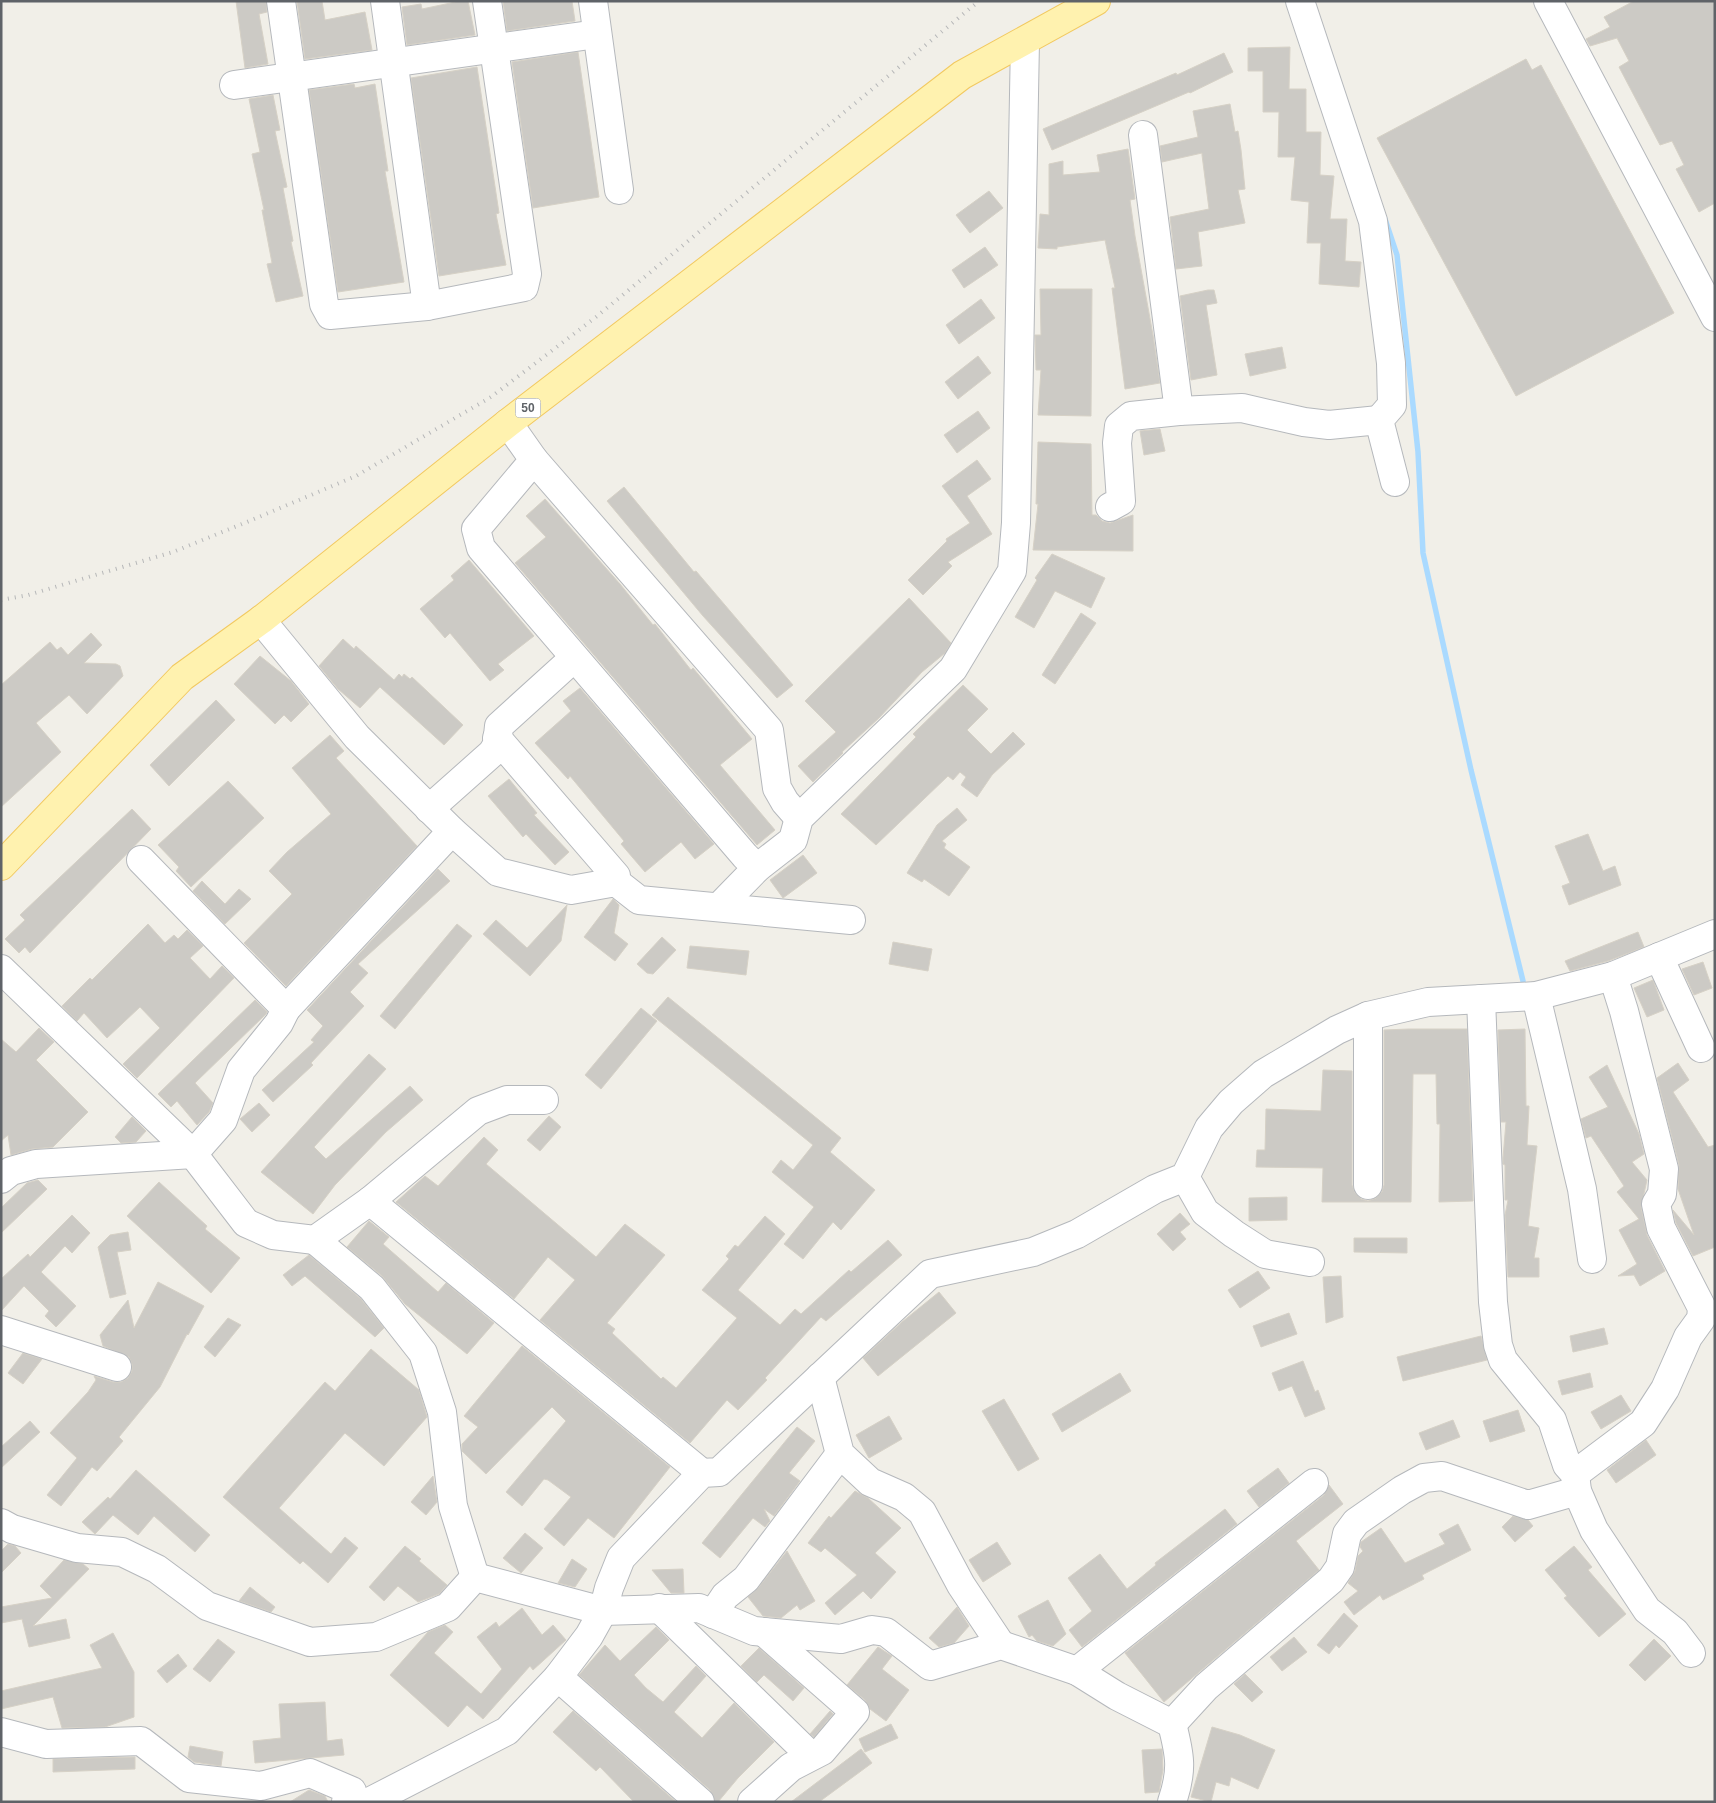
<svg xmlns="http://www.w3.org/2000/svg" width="1716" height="1803" viewBox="0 0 1716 1803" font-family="Helvetica,sans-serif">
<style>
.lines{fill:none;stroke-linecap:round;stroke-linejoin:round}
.stream{stroke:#aadaff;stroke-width:5.5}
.building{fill:#cccac5;stroke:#d6d1c6}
.minor-casing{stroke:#b5b8bc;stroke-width:30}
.major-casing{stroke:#f2c960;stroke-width:30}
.minor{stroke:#fff;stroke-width:28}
.major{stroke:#fff2af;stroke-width:28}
.rail{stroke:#b6b7b8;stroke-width:4;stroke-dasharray:1 6;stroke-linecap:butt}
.labels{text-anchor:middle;stroke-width:4;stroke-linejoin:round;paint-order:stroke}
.shield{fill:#fff;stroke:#8f9295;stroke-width:1}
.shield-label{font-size:12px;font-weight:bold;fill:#5f6368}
</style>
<rect width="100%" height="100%" fill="#f1efe8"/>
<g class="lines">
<path class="stream" d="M1385 219 1397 255 1418 452 1423 553 1471 770 1523 981"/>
</g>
<g class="building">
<path d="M236 1H266L267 12 259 14 268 64 245 68Z"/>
<path d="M297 1H322L325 20 365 12 372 50 305 59Z"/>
<path d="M460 1H468L475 35 407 45 402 7 421 4 422 9Z"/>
<path d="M503 1H572L575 21 507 31Z"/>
<path d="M1634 1H1715V203L1699 212 1676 169 1684 165 1672 141 1660 145 1619 67 1629 61 1617 38 1590 46 1586 39 1610 27 1604 17Z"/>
<path d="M1290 47 1289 89H1306V132H1321L1320 175 1334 176 1330 219H1347L1345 261 1361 262 1359 287 1319 284 1321 243H1307L1309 202 1291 200 1295 157H1278L1279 112H1263V71H1248V48Z"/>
<path d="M578 52 599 197 533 208 512 62Z"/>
<path d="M1224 53 1233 72 1190 93 1189 92 1052 150 1043 129 1176 73 1177 75Z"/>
<path d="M1526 59 1532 70 1541 65 1674 313 1516 396 1377 138Z"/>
<path d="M477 67 499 213 496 214 506 265 439 276 411 78Z"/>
<path d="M354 84 355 88 375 84 388 171H385L404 282 338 292 309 90Z"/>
<path d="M273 95 280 130 275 131 287 187 283 188 293 241 291 242 303 296 276 302 267 264 272 263 262 210H264L252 154 260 152 249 99Z"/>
<path d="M1230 104 1235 132 1238 131 1241 150 1245 189 1238 190 1245 223 1198 232 1202 266 1176 269 1170 217 1209 209 1202 155V153L1162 162 1160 146 1198 137 1193 111Z"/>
<path d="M1128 149 1135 199 1130 200 1135 236 1153 335 1160 383 1125 389 1112 288H1115L1105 240 1057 247V249L1038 248 1040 214 1049 215V164L1063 161V175L1100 172 1097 155Z"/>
<path d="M989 191 1003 208 970 233 956 215Z"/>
<path d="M985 247 998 265 964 288 952 270Z"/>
<path d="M1040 289H1092L1091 416 1038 415 1041 370H1036L1035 335H1041Z"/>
<path d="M1208 290H1214L1217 303 1206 305 1217 375 1191 380 1180 296Z"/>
<path d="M981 299 995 318 959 344 946 325Z"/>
<path d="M1282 347 1286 368 1250 376 1245 354Z"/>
<path d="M978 356 991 373 958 399 945 382Z"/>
<path d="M978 411 990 428 957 453 944 435Z"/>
<path d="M1160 429 1165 451 1144 455 1140 431Z"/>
<path d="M1038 442 1091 444 1092 515H1096L1102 521 1110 523 1133 515V551L1033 550 1038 504H1036Z"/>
<path d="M977 460 991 479 967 496 992 534 948 562 952 566 923 595 908 580 947 541 946 539 970 523 942 486Z"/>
<path d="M624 487 694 572 696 571 793 685 777 698 703 616 607 501Z"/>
<path d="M545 499 620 584 653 625 655 624 691 670 693 668 752 739 720 765 775 830 757 845 515 563 546 537 526 516Z"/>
<path d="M1052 554 1105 578 1091 608 1055 591 1034 628 1015 617 1037 580 1035 578Z"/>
<path d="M469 560 534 636 498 664 504 670 490 681 450 633 445 638 420 609 454 580 451 576Z"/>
<path d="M909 598 951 643 945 653 922 672 879 718 842 752 843 753 813 782 798 766 836 732 805 701Z"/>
<path d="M1081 613 1096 623 1055 684 1042 675Z"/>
<path d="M91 633 102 645 84 663 116 664 120 666 123 676 87 714 69 695 36 723 61 752 1 807V685L50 642 57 650 61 647 68 655Z"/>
<path d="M343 639 354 649 356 646 394 680 399 674 402 677 404 674 410 679 412 677 463 725 444 745 380 687 360 708 338 689 319 666Z"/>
<path d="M260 656 291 681 309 704 291 722 284 715 275 724 234 684Z"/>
<path d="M963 685 988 709 967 730 991 754 1013 732 1025 744 992 775 977 797 961 785 966 777 960 772 953 780 948 776 876 845 841 814 916 737 913 734Z"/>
<path d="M580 688 714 844 695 859 681 842 645 872 621 844 624 841 570 776 568 779 535 743 571 711 563 701Z"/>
<path d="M216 700 235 720 169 786 150 765Z"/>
<path d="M330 735 344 751 336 758 417 846 286 986 244 943 292 894 269 871 287 852 331 814 292 768Z"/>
<path d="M509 779 537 813 534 815 569 852 555 865 526 834 523 837 488 796Z"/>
<path d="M228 781 264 818 191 887 176 871 179 867 158 845Z"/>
<path d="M957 808 967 820 942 841 946 844 944 848 970 867 949 896 924 879 922 882 907 873 937 825Z"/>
<path d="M132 809 151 829 30 953 25 947 19 953 5 939 25 920 20 915Z"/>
<path d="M1588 834 1603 871 1615 866 1621 885 1569 905 1562 886 1570 883 1555 846Z"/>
<path d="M803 855 817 873 783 898 770 880Z"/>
<path d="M438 869 450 881 358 964 368 973 350 992 364 1006 311 1063 313 1065 273 1102 262 1090 314 1042 311 1040 323 1026 307 1010Z"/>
<path d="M202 881 225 904 239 889 251 899 225 924 193 891Z"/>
<path d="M613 899 619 905 614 933 628 944 615 961 584 937Z"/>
<path d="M567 905 561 941 530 976 483 934 496 920 527 948Z"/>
<path d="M148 924 165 943 174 935 178 939 187 930 203 946 190 958 210 979 222 966 234 978 137 1078 123 1064 160 1028 140 1007 107 1038 84 1013 77 1021 62 1006 90 978 92 980Z"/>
<path d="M457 924 472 936 395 1029 380 1016Z"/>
<path d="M1638 932 1644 947 1608 961 1570 971 1565 961Z"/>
<path d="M662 937 676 950 653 974 647 973 637 964Z"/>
<path d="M893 942 932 949 928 971 889 964Z"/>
<path d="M690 946 749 951 746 975 687 968Z"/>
<path d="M1703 962 1712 988 1694 995 1682 969Z"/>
<path d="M1653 980 1664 1010 1647 1017 1634 988Z"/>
<path d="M668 997 841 1138 830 1152 875 1190 841 1230 833 1222 803 1259 784 1244 814 1207 772 1172 781 1160 793 1170 813 1145 652 1015Z"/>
<path d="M255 1000 267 1012 266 1014 195 1083 213 1103 209 1112 197 1125 177 1101 171 1107 158 1094Z"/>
<path d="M641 1008 657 1021 601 1089 585 1075Z"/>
<path d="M39 1028 54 1042 36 1060 88 1112 53 1147 32 1149 11 1155 8 1135 1 1141V1039L16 1052Z"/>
<path d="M1409 1029H1467L1473 1201 1439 1202 1440 1124H1437L1436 1074H1413L1411 1202H1322L1323 1168 1256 1167 1257 1150H1265L1266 1109 1321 1111 1323 1070 1352 1071V1185L1355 1193 1361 1199 1368 1201 1376 1198 1382 1192 1384 1185V1030Z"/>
<path d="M1525 1029 1526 1106H1529L1527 1145 1537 1146 1528 1226 1539 1228 1534 1258H1539V1277H1508L1505 1215 1508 1200H1505V1165L1503 1164V1158L1506 1122H1501L1498 1030Z"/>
<path d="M369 1054 386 1069 314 1147 326 1159 410 1086 423 1100 386 1132 335 1185 313 1214 261 1172Z"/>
<path d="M1678 1063 1689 1080 1673 1092 1708 1147 1715 1145V1247L1693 1256 1676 1223 1673 1210 1694 1235 1678 1189 1679 1165 1657 1078Z"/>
<path d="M1607 1065 1639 1134 1644 1154 1632 1162 1647 1180 1641 1207 1647 1235 1665 1271 1640 1286 1634 1275 1618 1276 1637 1264 1619 1230 1639 1219 1617 1192 1624 1186 1591 1136 1586 1138 1581 1119 1608 1107 1589 1077Z"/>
<path d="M259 1103 270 1115 252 1132 240 1119Z"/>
<path d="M549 1116 561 1127 540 1151 527 1140Z"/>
<path d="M132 1117 146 1131 136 1142 121 1143 115 1137Z"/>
<path d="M484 1137 498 1150 486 1164 596 1257 625 1224 665 1255 607 1323 615 1329 612 1333 661 1379 663 1377 676 1388 737 1318 702 1290 729 1259 726 1256 735 1245 738 1247 765 1216 785 1234 738 1290 780 1325 795 1309 801 1314 849 1270 851 1272 888 1240 902 1255 826 1321 821 1317 765 1378 767 1380 738 1410 727 1400 690 1443 540 1320 575 1280 548 1257 514 1299 396 1202 425 1176 438 1186Z"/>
<path d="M38 1180 47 1189 1 1233V1208L27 1183Z"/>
<path d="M159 1182 207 1226 205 1229 240 1258 211 1293 127 1216Z"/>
<path d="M1287 1197V1220L1249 1221V1198Z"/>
<path d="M1180 1213 1190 1224 1180 1232 1186 1239 1173 1251 1157 1234Z"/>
<path d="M72 1215 90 1233 72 1253 65 1246 41 1272 76 1306 56 1327 45 1316 49 1311 24 1286 1 1311V1279L28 1254 30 1257Z"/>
<path d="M369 1221 389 1237 383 1244 438 1292 446 1283 494 1323 467 1354 405 1304 382 1276 347 1247Z"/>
<path d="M128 1232 131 1250 117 1252 126 1294 110 1298 98 1247 110 1235Z"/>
<path d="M1354 1238H1407V1253L1354 1252Z"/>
<path d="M309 1255 361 1299 384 1328 375 1337 305 1276 292 1286 283 1275Z"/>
<path d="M1258 1271 1270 1288 1240 1308 1228 1290Z"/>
<path d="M1341 1276 1343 1317 1326 1323 1323 1277Z"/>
<path d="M158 1282 204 1306 188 1335 187 1334 160 1387 119 1437 123 1441 97 1471 92 1467 61 1506 47 1495 77 1458 50 1433 88 1392 96 1380 94 1376 113 1382H121L128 1378 132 1371V1364L129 1357 103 1346 100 1335 128 1300 134 1328Z"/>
<path d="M939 1292 956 1313 878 1376 863 1358 902 1322Z"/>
<path d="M1289 1313 1297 1334 1261 1347 1253 1326Z"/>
<path d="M228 1318 241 1325 215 1357 204 1347Z"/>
<path d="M1604 1328 1608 1344 1573 1352 1570 1336Z"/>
<path d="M1481 1336 1487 1360 1403 1381 1397 1357Z"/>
<path d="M522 1346 670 1467 614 1538 588 1518 564 1546 544 1529 571 1497 548 1480 544 1479 522 1506 506 1492 566 1421 552 1407 486 1474 462 1451V1444L478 1427 464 1416Z"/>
<path d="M371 1349 419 1390 427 1417 384 1466 345 1433 279 1508 331 1554 345 1537 358 1548 328 1583 303 1561 300 1564 223 1497 325 1382 335 1391Z"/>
<path d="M23 1353 42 1359 23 1384 8 1373Z"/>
<path d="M1303 1361 1315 1392 1318 1390 1325 1409 1305 1417 1292 1386 1279 1391 1272 1373Z"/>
<path d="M1120 1373 1131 1391 1062 1432 1052 1414Z"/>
<path d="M1590 1373 1593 1387 1562 1395 1558 1381Z"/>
<path d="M1621 1395 1631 1411 1601 1429 1591 1412Z"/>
<path d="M1004 1399 1039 1459 1018 1471 982 1411Z"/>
<path d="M1518 1410 1525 1431 1490 1442 1483 1421Z"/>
<path d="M889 1416 902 1439 869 1458 856 1435Z"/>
<path d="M1453 1420 1460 1437 1426 1450 1419 1433Z"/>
<path d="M30 1421 40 1432 1 1468V1447Z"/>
<path d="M797 1427 815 1441 789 1473 800 1481 774 1516 764 1509 770 1521 765 1527 753 1518 720 1558 702 1543Z"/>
<path d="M1646 1440 1656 1455 1616 1483 1607 1470Z"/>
<path d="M1278 1468 1289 1483 1259 1507 1247 1491Z"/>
<path d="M136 1470 210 1535 195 1552 154 1516 138 1535 113 1515 95 1534 82 1522 108 1497 110 1499Z"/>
<path d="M433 1476 437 1502 426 1515 411 1502Z"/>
<path d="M1329 1485 1343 1504 1296 1541 1319 1570 1164 1702 1125 1653 1324 1495Z"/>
<path d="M855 1491 868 1498 901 1528 875 1553 896 1572 871 1599 863 1591 835 1615 825 1603 857 1575 825 1548 821 1552 808 1543 829 1516 831 1518Z"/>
<path d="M1225 1509 1237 1524 1082 1647 1069 1630 1092 1611 1068 1578 1100 1554 1127 1589 1156 1565 1155 1563Z"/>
<path d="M1513 1516 1528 1520 1533 1526 1515 1542 1502 1527Z"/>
<path d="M1458 1524 1471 1550 1422 1575 1424 1579 1383 1600 1380 1595 1354 1615 1344 1602 1358 1591 1348 1583 1355 1571 1358 1556 1363 1551 1360 1547 1361 1542 1381 1528 1405 1563 1445 1544 1439 1534Z"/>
<path d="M525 1533 543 1548 521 1573 503 1558Z"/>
<path d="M997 1542 1011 1564 983 1582 969 1560Z"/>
<path d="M8 1544 15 1546 21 1553 1 1573V1551Z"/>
<path d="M405 1546 421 1559 419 1561 447 1585 439 1594 418 1602 398 1586 384 1601 369 1587Z"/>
<path d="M1574 1546 1592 1567 1588 1570 1626 1614 1599 1637 1564 1598 1567 1596 1545 1570Z"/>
<path d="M787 1551 815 1601 800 1610 797 1605 781 1618 763 1616 748 1597 758 1588Z"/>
<path d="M572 1559 587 1569 575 1587 558 1583Z"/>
<path d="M64 1560 83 1564 89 1569 33 1626 66 1619 70 1638 29 1647 22 1619 1 1623V1607L52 1598 40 1586Z"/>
<path d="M683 1569 684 1593H671L652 1570Z"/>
<path d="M250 1587 275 1607 271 1612 239 1601Z"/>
<path d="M1048 1600 1066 1634 1053 1646 1037 1641 1032 1635 1029 1637 1018 1616Z"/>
<path d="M957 1607 969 1626 954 1643 939 1647 929 1638Z"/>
<path d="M522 1608 542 1635 553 1625 566 1640 533 1670 530 1666 483 1719 467 1705 448 1727 390 1675 428 1632 445 1625 453 1632 434 1653 481 1694 502 1669 477 1637 496 1622 499 1627Z"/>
<path d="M1344 1613 1358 1626 1339 1648 1336 1645 1329 1654 1317 1645Z"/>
<path d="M656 1627 669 1640 634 1675 646 1688 663 1702 696 1666 706 1676 674 1712 702 1738 734 1703 774 1742 738 1778 718 1802H715L710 1790 579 1675 605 1645 620 1661Z"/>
<path d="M113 1633 134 1672V1717L105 1727 62 1728 53 1697 1 1709V1691L102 1668 90 1645Z"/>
<path d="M1294 1637 1307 1652 1282 1671 1270 1657Z"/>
<path d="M218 1639 235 1652 210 1682 193 1669Z"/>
<path d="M1654 1639 1671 1656 1645 1681 1629 1665Z"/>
<path d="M878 1647 892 1656 882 1669 909 1690 886 1721 870 1709 865 1700 847 1685Z"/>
<path d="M759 1648 804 1688 793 1701 764 1675 757 1682 741 1666Z"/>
<path d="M178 1654 187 1666 167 1683 157 1671Z"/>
<path d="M1245 1674 1263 1692 1252 1702 1234 1684Z"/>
<path d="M325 1702 327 1741 342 1739 344 1755 255 1763 253 1741 281 1738 279 1704Z"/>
<path d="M573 1711 675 1801 634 1802 600 1767 596 1771 553 1732Z"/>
<path d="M830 1711 833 1714 814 1737 810 1734Z"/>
<path d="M891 1724 898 1738 865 1752 859 1739Z"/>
<path d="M1212 1727 1240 1735 1275 1750 1258 1789 1231 1777 1229 1786 1216 1782 1211 1802 1191 1797Z"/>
<path d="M190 1746 223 1752 221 1766 194 1762 188 1757Z"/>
<path d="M861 1749 872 1763 819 1802H791Z"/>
<path d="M1162 1749 1163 1770 1159 1792 1145 1793 1142 1750Z"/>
<path d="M135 1757V1769L53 1772V1759Z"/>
<path d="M309 1790 325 1796 328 1802H290Z"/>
</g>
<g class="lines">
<g class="minor-casing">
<g id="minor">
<path d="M281 1 324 304 330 315 427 306 524 287 527 274 487 1"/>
<path d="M385 1 427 306"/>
<path d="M593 1 619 190"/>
<path d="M1300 1 1373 221 1391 363 1392 405 1379 420 1395 482"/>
<path d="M1548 1 1715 317"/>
<path d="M234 85 597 34"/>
<path d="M1143 135 1179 411"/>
<path d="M508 423 534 460 476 529 481 548 745 856 757 868"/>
<path d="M534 460 769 730 777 788 785 802 799 818"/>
<path d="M1110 507 1121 501 1117 443 1119 426 1131 416 1179 411 1242 408 1304 422 1329 425 1379 420"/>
<path d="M261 620 357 737 452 831 498 872 571 890 616 882 639 900 851 920"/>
<path d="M497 738 616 876V882"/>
<path d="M429 809 492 753 497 745 499 726 574 658"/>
<path d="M141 860 286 1009 452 831"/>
<path d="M719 907 757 868 793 840 799 818 953 669 1012 571 1016 523 1025 41"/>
<path d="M1659 957 1701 1048"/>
<path d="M1 969 193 1154 246 1223 273 1235 315 1240 370 1201 478 1111 507 1100H544"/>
<path d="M1536 996 1582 1189 1592 1259"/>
<path d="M1481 999 1493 1302 1498 1345 1503 1360 1552 1420 1567 1465 1575 1474 1577 1491 1594 1530 1647 1610 1675 1632 1691 1653"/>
<path d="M1185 1177 1205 1212 1234 1234 1265 1254 1310 1262"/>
<path d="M1 1179 11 1171 36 1164 193 1154 223 1120 241 1070 279 1023 286 1009"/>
<path d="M1368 1185V1016"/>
<path d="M370 1201 702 1473"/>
<path d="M315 1240 372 1288 423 1353 442 1412 453 1506 475 1577"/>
<path d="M1 1330 117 1367"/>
<path d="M820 1377 840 1454 870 1482 904 1497 922 1512 961 1585 1001 1645"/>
<path d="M1575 1474 1643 1423 1665 1389 1688 1337 1701 1319 1702 1308 1661 1228 1656 1204 1662 1194 1664 1169 1624 1011 1613 976"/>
<path d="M1 1523 12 1529 77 1548 122 1552 157 1569 207 1606 310 1642 376 1637 448 1607 475 1577 603 1611 699 1608 754 1631 841 1639 872 1630 886 1632 930 1666 1001 1645 1077 1671 1117 1696 1172 1724 1206 1687 1331 1580 1340 1567 1347 1534 1356 1522 1402 1490 1424 1478 1442 1476 1528 1505 1577 1491"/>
<path d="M659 1608 810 1755"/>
<path d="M713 1614 725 1596 746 1579 840 1454"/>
<path d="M1077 1671 1314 1483"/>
<path d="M1172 1724C1180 1755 1183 1770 1172 1802"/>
<path d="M1 1732 46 1744 141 1741 189 1778 261 1786 310 1773 352 1791 346 1802"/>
<path d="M369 1802 507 1731 558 1677"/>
<path d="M700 1802 558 1677 589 1636 603 1611 609 1588 621 1558 702 1473 719 1472 930 1274 1033 1252 1077 1234 1155 1189 1185 1177 1209 1128 1231 1102 1263 1074 1337 1030 1368 1016 1428 1002 1536 996 1613 976 1715 934"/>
<path d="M752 1802 791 1767 822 1751 855 1712 764 1632"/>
</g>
</g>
<g class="major-casing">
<path id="major" d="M1 866 182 677 261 620 508 423 962 75 1096 1"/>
</g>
<use href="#minor" class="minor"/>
<use href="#major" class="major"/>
<path class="rail" d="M1 600 28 595 173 552 247 522 356 476 491 397 596 317 979 1"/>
</g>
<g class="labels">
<rect class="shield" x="515.5" y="398.5" width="25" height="19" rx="4"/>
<g class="shield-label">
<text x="528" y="412">50</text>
</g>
</g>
<rect width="1716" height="1803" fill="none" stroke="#5f6368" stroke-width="5"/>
</svg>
